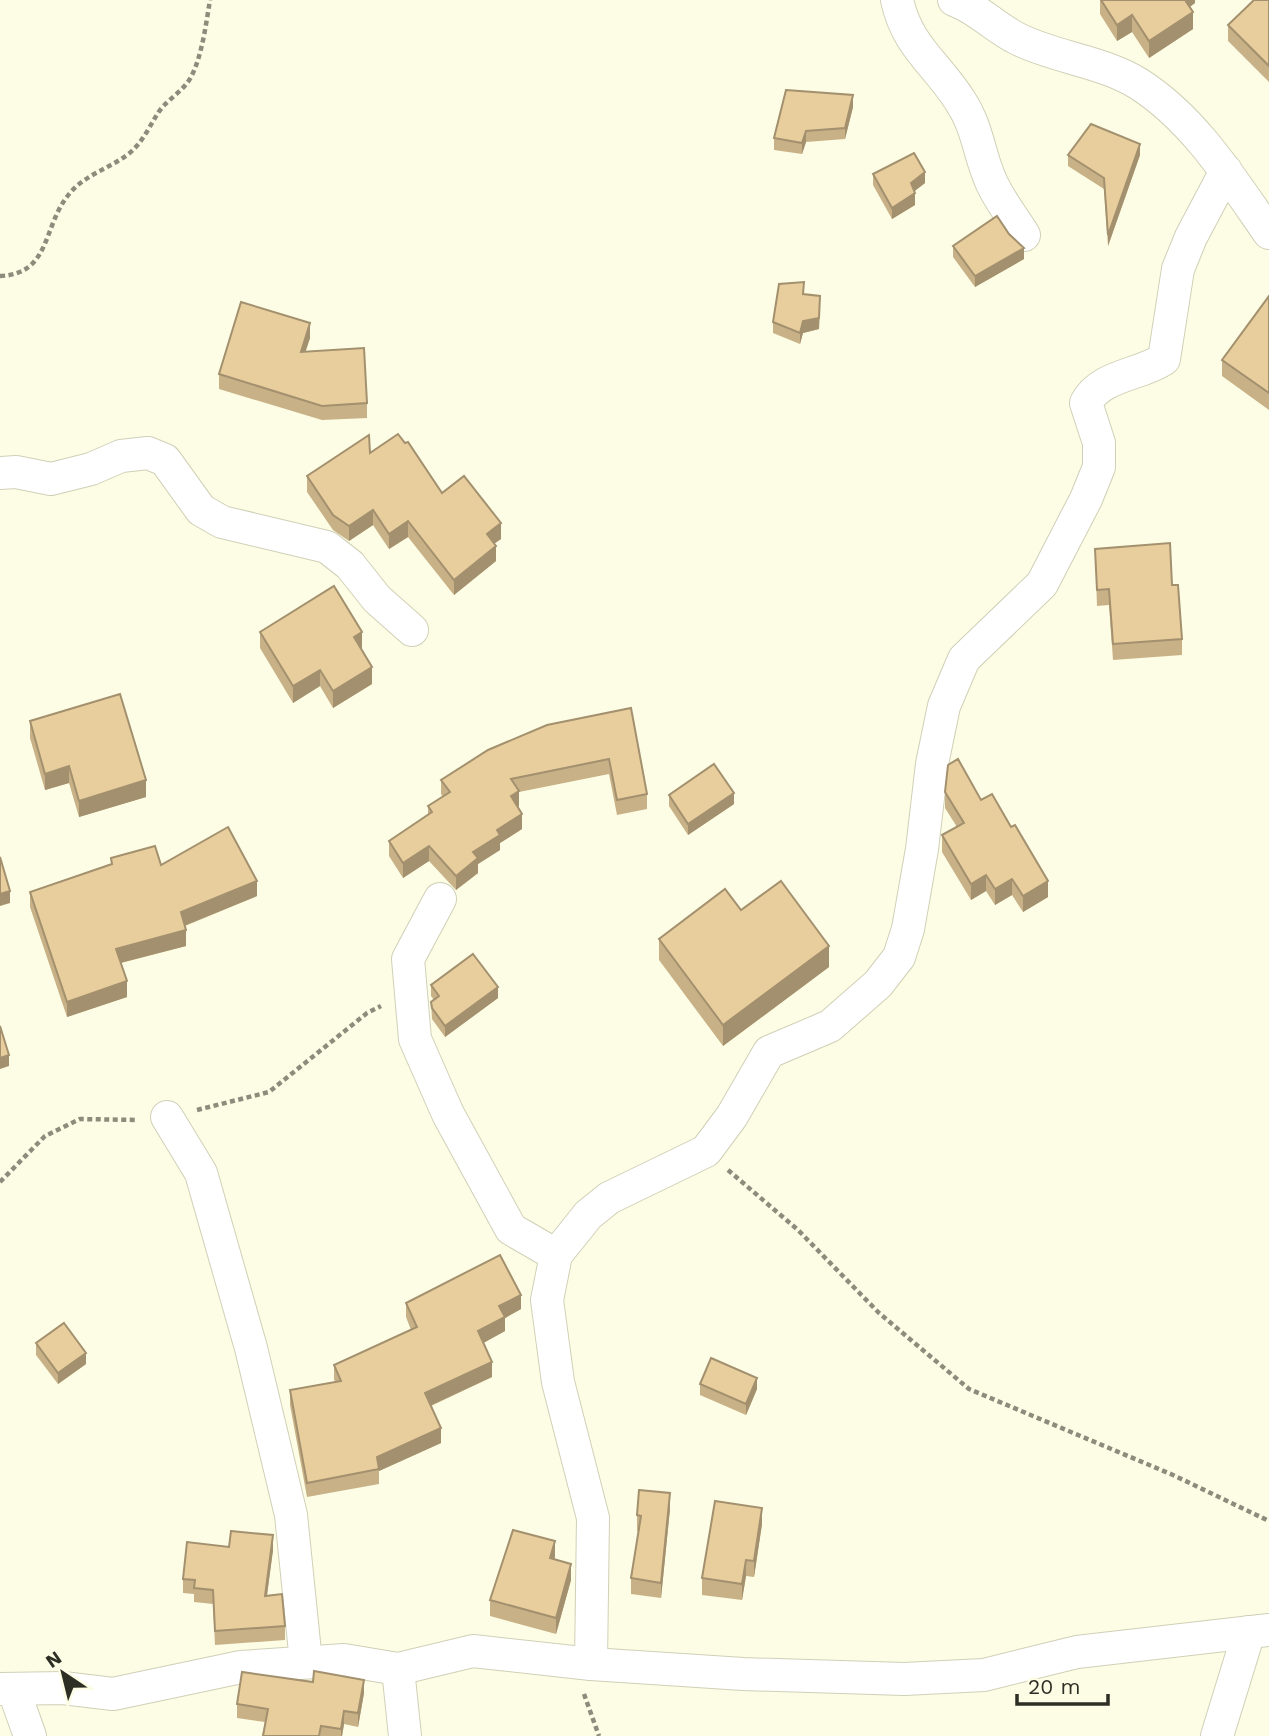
<svg xmlns="http://www.w3.org/2000/svg" width="1269" height="1736" viewBox="0 0 1269 1736" font-family="'Work Sans',sans-serif">
<style>
.lines{fill:none;stroke-linecap:round;stroke-linejoin:round}
.minor-casing{stroke:#d0d0b8;stroke-width:34}
.path{stroke:#8b8c7b;stroke-width:4.5;stroke-dasharray:5 3.5;stroke-linecap:butt}
.minor{stroke:#fff;stroke-width:32}
.wall{fill:#c8b187}
.shaded-wall{fill:#a3906e}
.building{fill:#e9ce9d;stroke:#a3906e;stroke-width:2}
</style>
<rect width="100%" height="100%" fill="#fcfde4"/>
<g class="lines">
<g class="minor-casing">
<g id="minor">
<path d="M897 0C907 46 935 62 959 99 978 127 978 151 990 179 998 199 1013 217 1024 235"/>
<path d="M954 0C979 9 995 28 1018 39 1056 58 1102 61 1139 84 1195 120 1232 180 1269 233"/>
<path d="M0 473 16 472 51 479 91 469 121 456 148 453 165 460 201 510 222 522 327 547 350 565 377 599 412 630"/>
<path d="M440 899 408 959 415 1039 448 1114 511 1229 556 1255"/>
<path d="M167 1117 201 1173 251 1348 291 1515 306 1662"/>
<path d="M591 1664 593 1518 558 1382 547 1300 556 1255 588 1215 609 1198 706 1151 732 1116 769 1052 830 1026 878 984 899 957 908 929 922 849 932 764 944 706 964 659 1042 584 1086 499 1099 467V443L1086 403C1100 375 1141 375 1164 359L1178 269 1191 237 1226 171"/>
<path d="M398 1669 405 1736"/>
<path d="M0 1689 63 1688 113 1694 241 1667 344 1660 398 1669 473 1651 591 1664 743 1674 904 1679 984 1675 1077 1652 1269 1630"/>
<path d="M14 1691 30 1736"/>
<path d="M1217 1736 1249 1632"/>
</g>
</g>
<g class="path">
<path d="M0 276C52 274 42 225 70 193 85 175 108 169 127 155 142 144 149 127 158 113 167 99 183 92 191 77 202 56 206 24 210 0"/>
<path d="M197 1110 269 1092 367 1013 381 1006"/>
<path d="M728 1170 798 1230 879 1313 969 1389 1173 1475 1269 1521"/>
<path d="M0 1182 45 1136 80 1119 137 1120"/>
<path d="M584 1694 599 1736"/>
</g>
<use href="#minor" class="minor"/>
</g>
<g class="wall">
<path d="M1100 0H1195V3L1190 7 1193 29 1149 58 1132 32 1117 41 1100 14Z"/>
<path d="M1269 0V82L1228 41V25Z"/>
<path d="M853 107 845 139 806 142 802 154 774 150V138Z"/>
<path d="M1068 155H1140L1108 246 1104 189 1068 166Z"/>
<path d="M873 174 925 183 914 191 915 205 892 219 873 185Z"/>
<path d="M953 246 1024 259 975 287 953 257Z"/>
<path d="M803 294 820 307 819 329 803 333 800 344 773 333V322Z"/>
<path d="M1269 296V410L1222 376V360Z"/>
<path d="M310 338 305 351 367 403V418L322 420 219 389V374Z"/>
<path d="M405 443 442 493 501 539 494 543 496 561 454 595 408 537 389 549 373 525 349 541 333 530 307 492V476L370 453Z"/>
<path d="M1095 549 1172 585 1182 639V655L1113 660 1109 605 1097 606Z"/>
<path d="M260 632 362 648 361 649 372 684 333 708 320 686 293 703 260 648Z"/>
<path d="M631 708 647 794V809L617 815 609 774 519 792V806L518 807 522 829 500 843V850L478 864V873L456 890 429 861 403 878 389 856V841L428 815V806L443 797 441 794V780Z"/>
<path d="M30 721 146 797 79 817 69 783 45 790 30 738Z"/>
<path d="M945 792 1048 897 1023 912 1012 895 995 905 986 891 971 900 942 852V835L957 827 945 808Z"/>
<path d="M669 795 734 804 688 835 669 806Z"/>
<path d="M111 858 161 865 257 896 185 926 186 946 121 963 127 997 67 1017 30 907V892L111 864Z"/>
<path d="M741 910 829 967 723 1046 659 960V939Z"/>
<path d="M431 985 498 998 445 1037 432 1019 431 1002 434 1000 431 996Z"/>
<path d="M406 1303 521 1309 505 1318V1331L483 1343 492 1377 431 1406 441 1443 379 1471V1484L307 1497 290 1405V1390L335 1382 334 1379V1365L411 1330 406 1317Z"/>
<path d="M36 1343 86 1364 58 1384 36 1355Z"/>
<path d="M700 1384 757 1389 746 1415 700 1395Z"/>
<path d="M670 1509 661 1598 631 1594V1578L639 1531H637V1515Z"/>
<path d="M762 1524 754 1577 746 1576 742 1600 702 1595V1578Z"/>
<path d="M229 1547 273 1550 267 1595 285 1626V1640L215 1645 213 1604 194 1602V1594L183 1593V1579Z"/>
<path d="M555 1557 554 1559 571 1580 556 1634 490 1616V1600Z"/>
<path d="M364 1693 358 1727 344 1724 342 1736H262L265 1722 237 1718V1704Z"/>
</g>
<g class="shaded-wall">
<path d="M1182 0H1195V3L1182 12Z"/>
<path d="M1193 12V29L1149 58V41Z"/>
<path d="M1132 15V32L1117 41V25Z"/>
<path d="M853 95V107L845 139V128Z"/>
<path d="M806 131V142L802 154V143Z"/>
<path d="M1140 144V155L1108 246V235Z"/>
<path d="M925 172V183L911 194V183Z"/>
<path d="M915 193V205L892 219V208Z"/>
<path d="M1024 248V259L975 287V276Z"/>
<path d="M820 296 819 329 803 333 800 344V333L803 321Z"/>
<path d="M310 323V338L301 366V352Z"/>
<path d="M373 510V525L349 541V526Z"/>
<path d="M408 521V537L389 549V534Z"/>
<path d="M501 523V539L487 549V534Z"/>
<path d="M496 546V561L454 595V580Z"/>
<path d="M362 632V648L354 654V637Z"/>
<path d="M372 667V684L333 708V691Z"/>
<path d="M320 670V686L293 703V686Z"/>
<path d="M69 766V783L45 790V774Z"/>
<path d="M146 780V797L79 817V801Z"/>
<path d="M519 791V806L511 811V796Z"/>
<path d="M734 793V804L688 835V824Z"/>
<path d="M522 814V829L500 843V850L478 864V873L456 890V876L473 852 497 830Z"/>
<path d="M429 846V861L403 878V863Z"/>
<path d="M986 875V891L971 900V884Z"/>
<path d="M1012 879V895L995 905V889Z"/>
<path d="M257 881V896L181 927V912Z"/>
<path d="M1048 881V897L1023 912V896Z"/>
<path d="M10 891V903L0 906V894Z"/>
<path d="M186 930V946L116 964V949Z"/>
<path d="M829 946V967L723 1046V1025Z"/>
<path d="M127 981V997L67 1017V1002Z"/>
<path d="M498 987V998L445 1037V1026Z"/>
<path d="M9 1055V1066L0 1069V1058Z"/>
<path d="M521 1295V1309L505 1318V1331L478 1346V1331L499 1306Z"/>
<path d="M86 1353V1364L58 1384V1373Z"/>
<path d="M492 1362V1377L425 1408V1393Z"/>
<path d="M757 1378V1389L746 1415V1404Z"/>
<path d="M441 1428V1443L379 1471 377 1457Z"/>
<path d="M670 1493V1509L661 1598V1583Z"/>
<path d="M762 1508V1524L754 1577V1561Z"/>
<path d="M273 1535V1550L265 1610V1596Z"/>
<path d="M555 1541V1557L550 1574V1558Z"/>
<path d="M746 1560V1576L742 1600V1584Z"/>
<path d="M571 1564V1580L556 1634V1618Z"/>
<path d="M364 1680V1693L358 1727V1713Z"/>
<path d="M344 1711V1724L342 1736H341V1729Z"/>
</g>
<g class="building">
<path d="M1101 0H1185L1193 12 1149 41 1132 15 1117 25Z"/>
<path d="M1254 0H1269V66L1228 25Z"/>
<path d="M786 90 853 95 845 128 806 131 802 143 774 138Z"/>
<path d="M1091 124 1140 144 1108 235 1104 178 1068 155Z"/>
<path d="M914 153 925 172 911 183 915 193 892 208 873 174Z"/>
<path d="M997 216 1009 234 1024 248 975 276 953 246Z"/>
<path d="M804 282 803 294 820 296 819 318 803 321 800 333 773 322 779 284Z"/>
<path d="M1269 296V393L1222 360Z"/>
<path d="M241 302 310 323 301 352 364 348 367 403 322 406 219 374Z"/>
<path d="M398 434 405 443 408 442 442 493 464 476 501 523 487 534 496 546 454 580 408 521 389 534 373 510 349 526 333 515 307 476 369 435 370 453Z"/>
<path d="M1170 543 1172 585H1178L1182 639 1113 644 1109 589 1097 590 1095 549Z"/>
<path d="M334 586 362 632 354 637 372 667 333 691 320 670 293 686 260 632Z"/>
<path d="M120 694 146 780 79 801 69 766 45 774 30 721Z"/>
<path d="M631 708 647 794 617 800 609 759 511 779 519 791 511 796 522 814 497 830 500 835 473 852 478 858 456 876 429 846 403 863 389 841 432 812 428 806 450 792 441 780 488 750 547 725Z"/>
<path d="M958 759 981 800 992 794 1011 827 1015 825 1048 881 1023 896 1012 879 995 889 986 875 971 884 942 835 964 823 945 792 948 765Z"/>
<path d="M714 764 734 793 688 824 669 795Z"/>
<path d="M228 827 257 881 181 912 186 930 116 949 127 981 67 1002 30 892 112 864 111 858 155 846 161 865Z"/>
<path d="M0 857 10 891 0 894Z"/>
<path d="M781 881 829 946 723 1025 659 939 725 889 741 910Z"/>
<path d="M473 954 498 987 445 1026 432 1008 431 1002 439 996 431 985Z"/>
<path d="M0 1026 9 1055 0 1058Z"/>
<path d="M500 1255 521 1295 499 1306 505 1317 478 1331 492 1362 425 1393 441 1428 377 1457 379 1469 307 1483 290 1390 341 1381 334 1365 417 1327 406 1303Z"/>
<path d="M64 1323 86 1353 58 1373 36 1343Z"/>
<path d="M711 1358 757 1378 746 1404 700 1384Z"/>
<path d="M639 1490 670 1493 661 1583 631 1578 641 1516 637 1515Z"/>
<path d="M715 1501 762 1508 754 1561 746 1560 742 1584 702 1578Z"/>
<path d="M513 1530 555 1541 550 1558 571 1564 556 1618 490 1600Z"/>
<path d="M231 1531 273 1535 265 1596 282 1594 285 1626 215 1631 213 1590 194 1588 195 1580 183 1579 187 1542 229 1547Z"/>
<path d="M314 1671 364 1680 358 1713 344 1711 341 1729 321 1726 319 1736H263L268 1709 237 1704 242 1672 313 1682Z"/>
</g>
<g transform="translate(63 1673) rotate(325)" stroke="#fcfde4" stroke-width="5" paint-order="stroke">
<path d="M0-5L12 26L0 18L-12 26Z" fill="#2d2e24"/>
<text y="-10" font-size="19" font-weight="bold" text-anchor="middle" fill="#2d2e24">N</text>
</g>
<path d="M1017 1694v10h91v-10" fill="none" stroke="#2d2e24" stroke-width="3.5"/>
<text x="1028" y="1694" font-size="21" fill="#2d2e24" stroke="#fcfde4" stroke-width="5" paint-order="stroke">20 m</text>
</svg>
